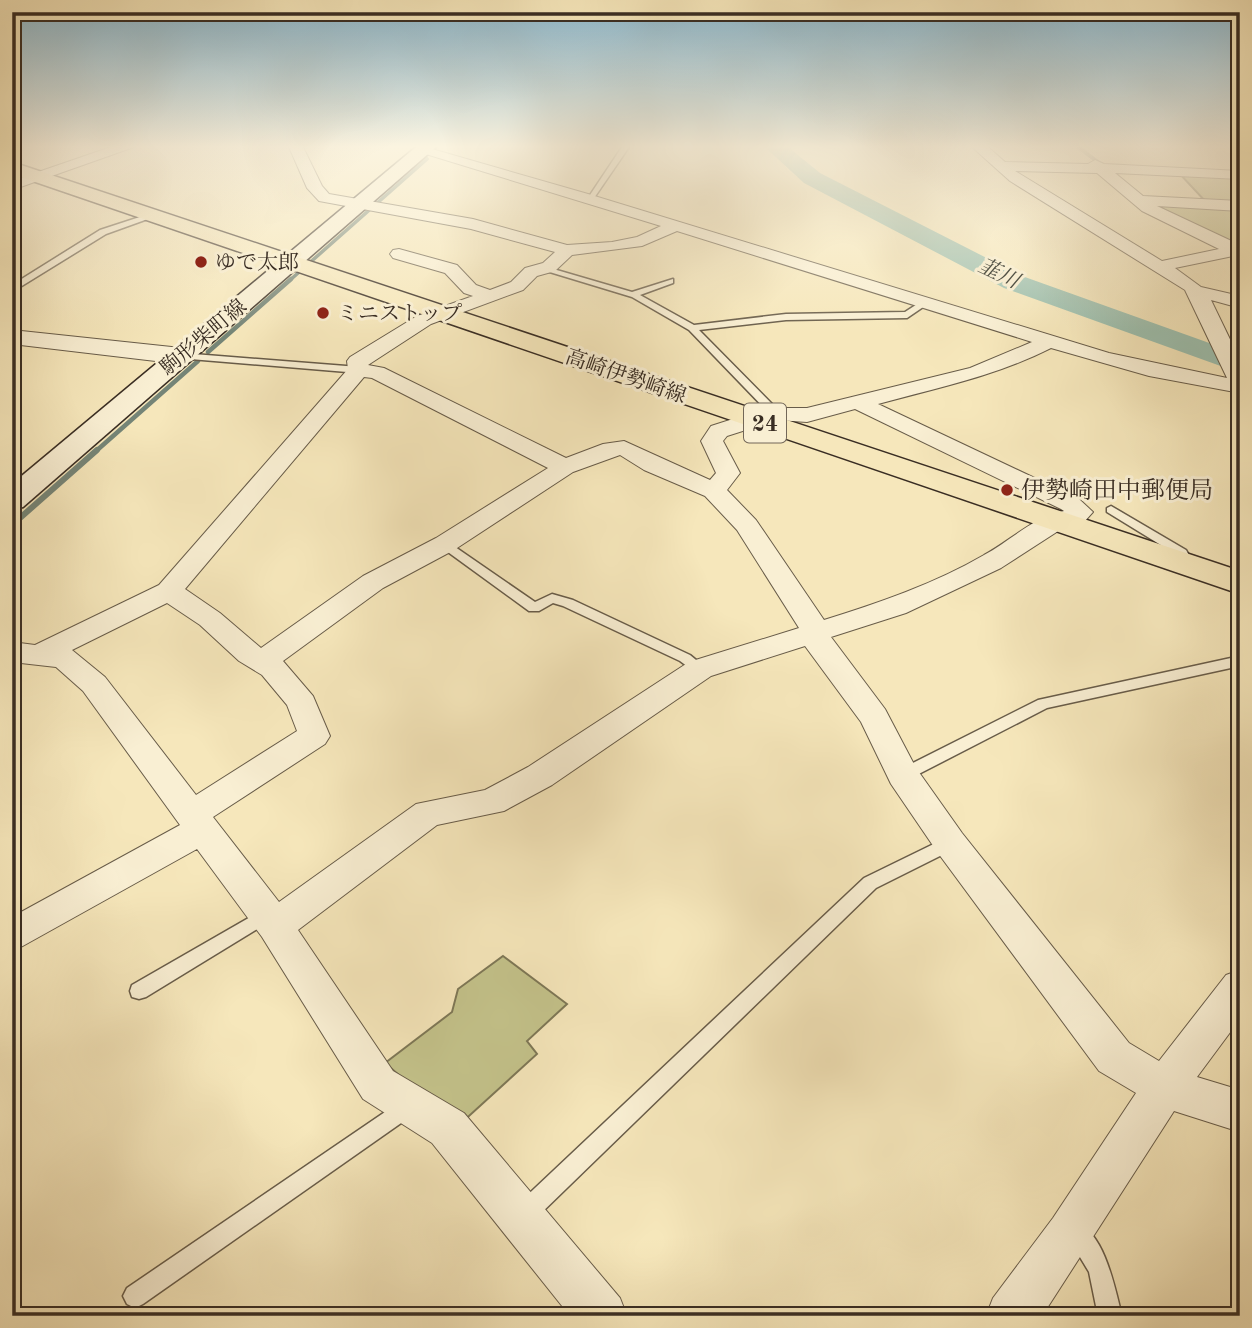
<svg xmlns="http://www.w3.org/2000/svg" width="1252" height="1328" viewBox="0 0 1252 1328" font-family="'Old Standard TT','Noto Serif JP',serif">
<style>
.green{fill:#c4c38b;stroke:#7e7857;stroke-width:2}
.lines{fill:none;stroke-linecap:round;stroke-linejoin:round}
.stream-far2{stroke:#758577;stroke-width:3.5}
.stream-far1{stroke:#758577;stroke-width:4.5}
.stream{stroke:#758577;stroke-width:6}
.river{fill:#9dc0af;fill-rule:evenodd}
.service-casing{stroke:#685c49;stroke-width:3}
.minor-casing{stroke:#685c49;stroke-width:2}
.tertiary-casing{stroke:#685c49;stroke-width:2}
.secondary-casing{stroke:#392d23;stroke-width:3}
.primary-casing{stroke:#392d23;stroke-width:3}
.service{fill:#f9efd3;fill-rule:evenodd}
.minor{fill:#f9efd3;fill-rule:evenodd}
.tertiary{fill:#f9efd3;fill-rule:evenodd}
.secondary{fill:#f9efd3;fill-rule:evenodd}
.primary{fill:#f6e7bb;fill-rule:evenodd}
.poi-dot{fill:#8f2418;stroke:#f9efd3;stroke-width:2.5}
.labels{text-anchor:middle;stroke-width:6;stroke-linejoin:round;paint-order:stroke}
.far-poi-label{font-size:21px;fill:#392d23;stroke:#f9efd3;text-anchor:start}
.far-water-label{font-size:21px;font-style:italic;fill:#525246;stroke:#f9efd3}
.far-street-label{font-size:21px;fill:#392d23;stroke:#f9efd3}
.shield{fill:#f9efd3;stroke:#736758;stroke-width:2}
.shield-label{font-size:23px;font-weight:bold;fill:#392d23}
.poi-label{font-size:24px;fill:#392d23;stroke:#f9efd3;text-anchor:start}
</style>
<rect width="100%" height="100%" fill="#f6e7bb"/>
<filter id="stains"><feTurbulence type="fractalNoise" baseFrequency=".00286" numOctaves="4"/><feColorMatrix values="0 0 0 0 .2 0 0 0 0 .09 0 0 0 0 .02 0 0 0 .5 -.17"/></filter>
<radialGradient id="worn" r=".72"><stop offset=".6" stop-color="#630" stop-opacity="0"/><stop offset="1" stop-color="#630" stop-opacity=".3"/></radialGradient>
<g class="green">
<path d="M1178 172 1240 177V203L1206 202Z"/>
<path d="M1156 203 1240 208V247L1157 207Z"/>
<path d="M503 956 567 1004 527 1041 537 1054 458 1126 385 1063 452 1012 458 989Z"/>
</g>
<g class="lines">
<g class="stream-far2">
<path d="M1078 147 1102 165"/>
<path d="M289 281 427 159 420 151"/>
</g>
<g class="stream-far1">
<path d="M208 352 291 279"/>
<path d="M95 452 198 361"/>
</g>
<path class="stream" d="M12 525 97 450"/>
<path class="river" d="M765 147H788L820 173 1022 276 1240 354V373L1004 288 804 183Z"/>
<g class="service-casing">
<g id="service">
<path d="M622 147H629L592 201H586Z"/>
<path d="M149 214 156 216 106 234 12 292V285L100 230Z"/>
<path d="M543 266 632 292 673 279V283L640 295 694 325 786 314 905 312 922 301 929 303 907 318 786 320 699 330 779 411 780 413 775 416 771 415 689 330 632 297 543 270Z"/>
<path d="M181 353 359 367 364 370 359 373 178 358V354Z"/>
<path d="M1111 506 1186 550 1194 564 1192 567H1184L1177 555 1107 512V508Z"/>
<path d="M445 540 535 602 552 594 573 600 690 655 707 669 705 672H695L680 661 563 606 553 603 539 611H529L441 547 439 544 441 541Z"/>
<path d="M1240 656V666L1047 708 909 779H897L895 775 897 771 1038 700Z"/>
<path d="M950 836 956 838 958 843 956 848 876 888 534 1220 526 1223 518 1220 515 1212 518 1204 864 878Z"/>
<path d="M266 908 272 910 275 915 272 920 146 997 139 999 132 997 130 991 132 985Z"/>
<path d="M407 1097 414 1100 417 1107 414 1114 143 1304 135 1308 127 1304 123 1296 127 1288Z"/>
<path d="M1077 1223C1105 1234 1115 1289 1122 1316H1098L1089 1272 1066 1234 1069 1226Z"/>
</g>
</g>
<g class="minor-casing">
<g id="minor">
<path d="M111 147H134L12 190V181Z"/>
<path d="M289 147H303L322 186 329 194 473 219 567 245 612 242 637 237 661 226 416 151 425 147 588 194 1109 353 1227 378 1185 290 1010 181 972 147H988L1005 162 1088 164 1095 160 1104 164 1240 171V179L1115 173 1143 196 1240 201V211L1157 206 1240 245V258L1233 256 1175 268 1201 287 1240 296V308L1211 300 1240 360V393L1149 376 1051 348C996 376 937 388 878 404L1079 499 1093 512 1084 522 1066 526 1001 568 906 613 831 637 885 709 916 768 962 833 1129 1043 1159 1061 1226 975 1240 970V1019L1197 1077 1240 1090V1132L1174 1111 1042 1316H986L993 1298 1053 1218 1136 1093 1099 1071 938 853 891 784 861 722 805 646 711 676 552 785 504 811 437 825 298 930 393 1071 464 1113 620 1298 627 1316H570L432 1143 363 1099 262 937 197 849 12 952V917L180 825 83 691 56 667 12 662V642L35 645 159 585 348 369 347 361 350 357 417 316 473 296 464 293 445 273 393 258 390 254 393 250 399 249 457 265 476 285 490 290 511 282 525 268 543 263 555 252 471 229 319 201 307 188ZM1015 171 1097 173 1142 211 1219 249 1162 261ZM677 231 1032 342 970 368 807 408H767L711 426 701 441 716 473 710 480 624 441 603 444 566 458 384 368 368 365 431 324 523 290 537 276 555 271 572 255 642 246ZM364 377 372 378 548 468 436 538 363 576 261 648 220 613 185 589ZM855 409 1061 509 1064 511C1035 516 1010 541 984 555 934 584 879 603 824 620L756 520 727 490 740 473 723 441 727 436 777 420 807 422ZM620 455 644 470 705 496 737 530 799 628 689 662 528 767 485 790 416 804 279 902 213 817 325 744 330 736 313 696 283 661 383 588 454 550 573 472ZM167 603 200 625 239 661 262 675 287 705 297 731 196 795 105 677 72 650Z"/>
</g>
</g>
<g class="tertiary-casing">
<path id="tertiary" d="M12 330 181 348 190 351 194 356 190 361 181 364 12 344Z"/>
</g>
<g class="secondary-casing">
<path id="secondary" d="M416 147H436L23 507 12 510V484Z"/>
</g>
<g class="primary-casing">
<path id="primary" d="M12 162 1240 571V594L12 174Z"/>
</g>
<use href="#service" class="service"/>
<use href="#minor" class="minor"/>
<use href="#tertiary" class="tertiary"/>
<use href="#secondary" class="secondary"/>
<use href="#primary" class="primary"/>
</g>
<linearGradient id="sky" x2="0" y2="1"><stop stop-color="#8ab9d1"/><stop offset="0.44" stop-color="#fbf4e0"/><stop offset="1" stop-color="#fbf4e0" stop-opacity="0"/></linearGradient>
<rect width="1252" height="333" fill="url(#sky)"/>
<g class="poi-dot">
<circle cx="201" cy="262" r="7"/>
<circle cx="323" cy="313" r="7"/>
<circle cx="1007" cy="490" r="7"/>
</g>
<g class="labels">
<g class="far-poi-label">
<text x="215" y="269">ゆで太郎</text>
<text x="337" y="320">ミニストップ</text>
</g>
<g class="far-water-label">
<text transform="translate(999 273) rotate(26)" y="7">韮川</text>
</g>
<g class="far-street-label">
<text transform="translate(203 337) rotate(-40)" y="7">駒形柴町線</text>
<text transform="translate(626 376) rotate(19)" y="7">高崎伊勢崎線</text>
</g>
<rect class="shield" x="744" y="403.5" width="42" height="39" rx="5"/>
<g class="shield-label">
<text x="765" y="431">24</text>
</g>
<g class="poi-label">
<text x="1021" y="498">伊勢崎田中郵便局</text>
</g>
</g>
<rect width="1252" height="1328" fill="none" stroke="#f6e7bb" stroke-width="42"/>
<rect x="14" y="14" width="1224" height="1300" fill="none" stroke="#392d23" stroke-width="3.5"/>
<rect x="21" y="21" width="1210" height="1286" fill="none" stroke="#392d23" stroke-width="2"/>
<rect width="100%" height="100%" filter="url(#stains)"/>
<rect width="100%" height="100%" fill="url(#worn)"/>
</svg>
